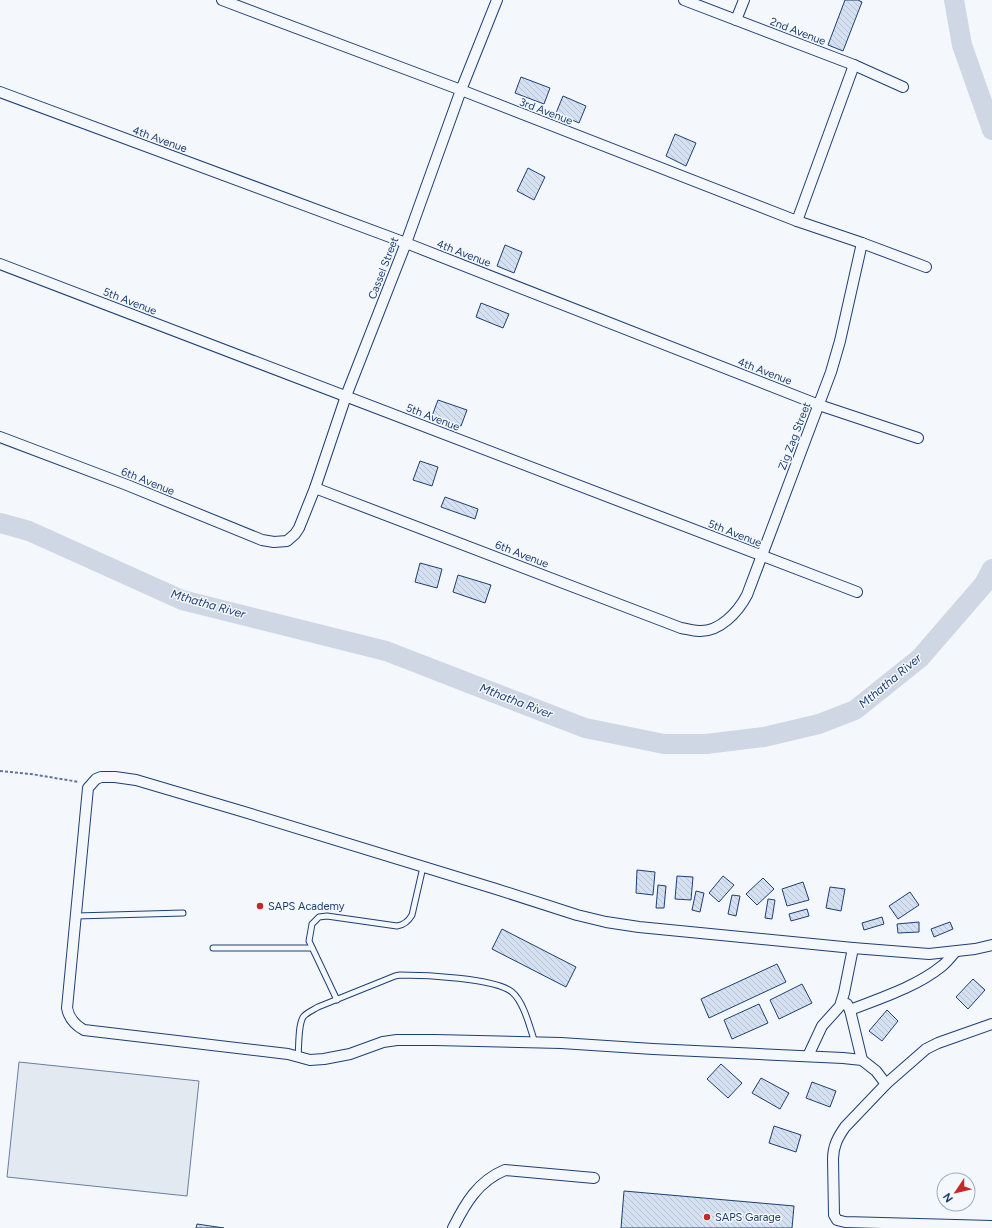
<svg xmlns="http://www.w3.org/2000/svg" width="992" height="1228" viewBox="0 0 992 1228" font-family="Figtree,sans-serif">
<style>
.park{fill:#e3e9f0;stroke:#687fa3}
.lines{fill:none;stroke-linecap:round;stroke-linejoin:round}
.river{stroke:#cfd7e4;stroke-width:20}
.building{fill:url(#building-back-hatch);stroke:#1d3f73}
.service-casing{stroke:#1d3f73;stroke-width:7}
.minor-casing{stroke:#1d3f73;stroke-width:12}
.path{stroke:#5e769c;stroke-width:2;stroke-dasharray:3 2;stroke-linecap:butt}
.service{stroke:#f4f7fb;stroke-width:5}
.minor{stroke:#f4f7fb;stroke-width:10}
.poi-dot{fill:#c62828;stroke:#f4f7fb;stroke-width:1.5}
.labels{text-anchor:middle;stroke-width:3;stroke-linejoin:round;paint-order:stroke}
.street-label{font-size:11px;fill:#1d3f73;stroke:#f4f7fb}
.poi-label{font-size:11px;fill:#1d3f73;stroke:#f4f7fb;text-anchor:start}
.water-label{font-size:12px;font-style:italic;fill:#1d3f73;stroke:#f4f7fb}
</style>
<defs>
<pattern id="building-back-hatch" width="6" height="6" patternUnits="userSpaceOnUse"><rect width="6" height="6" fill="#d5e0f0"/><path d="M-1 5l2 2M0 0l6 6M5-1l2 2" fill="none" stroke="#b6c1d1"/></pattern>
</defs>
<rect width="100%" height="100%" fill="#f4f7fb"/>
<path class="park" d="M19 1062 199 1081 187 1196 7 1177Z"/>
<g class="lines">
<g class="river">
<path d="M954 0 962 45 992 130"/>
<path d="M0 523 29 531 182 600 386 651 585 728 664 744H706L764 737 819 724 855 710 920 658 984 584 992 569"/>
</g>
</g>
<g class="building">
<path d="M845 0H858L862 2 843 51 828 45Z"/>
<path d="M521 77 550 88 544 104 515 93Z"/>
<path d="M563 96 586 106 579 123 556 113Z"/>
<path d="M675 134 696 143 686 166 666 156Z"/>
<path d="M528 168 545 177 534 200 517 191Z"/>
<path d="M505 245 522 252 514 273 497 266Z"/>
<path d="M481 303 509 314 503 328 476 317Z"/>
<path d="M438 400 467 410 461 426 432 416Z"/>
<path d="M420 461 438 467 432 486 413 480Z"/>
<path d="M445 497 478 509 475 519 441 507Z"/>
<path d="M420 563 442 569 437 588 415 582Z"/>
<path d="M458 575 491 585 485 603 453 592Z"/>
<path d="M637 870 655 872 653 895 636 893Z"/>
<path d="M677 876 693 877 691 900 675 899Z"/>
<path d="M723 876 734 885 719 902 709 893Z"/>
<path d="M763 878 774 889 757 905 746 894Z"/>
<path d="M803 882 809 900 787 906 782 889Z"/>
<path d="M658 885 666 886 664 908H656Z"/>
<path d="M830 887 845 889 841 911 826 908Z"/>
<path d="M696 891 704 893 700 912 692 910Z"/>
<path d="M910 892 919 905 898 919 889 906Z"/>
<path d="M732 895 740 896 736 916 728 914Z"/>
<path d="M768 899 775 900 772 919 765 918Z"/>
<path d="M807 909 809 916 791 921 789 914Z"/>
<path d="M882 917 884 924 864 930 862 923Z"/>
<path d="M919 922V932L898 933 897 924Z"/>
<path d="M950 922 953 929 934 937 931 929Z"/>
<path d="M502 929 576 967 566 987 492 949Z"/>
<path d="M777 964 786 982 709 1018 701 999Z"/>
<path d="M973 979 985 990 968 1009 956 997Z"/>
<path d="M802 984 812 1003 779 1019 770 1000Z"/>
<path d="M759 1004 768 1023 732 1039 724 1020Z"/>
<path d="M887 1010 898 1021 882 1041 869 1031Z"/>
<path d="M721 1064 742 1083 728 1098 707 1079Z"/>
<path d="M761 1078 789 1093 780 1109 752 1093Z"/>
<path d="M812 1082 836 1091 830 1107 806 1098Z"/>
<path d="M774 1126 801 1135 796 1152 769 1143Z"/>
<path d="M624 1191 794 1206 792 1228H621Z"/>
<path d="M197 1224 224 1228H196Z"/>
</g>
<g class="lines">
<g class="service-casing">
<g id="service">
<path d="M76 916 183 913"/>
<path d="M213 948H312"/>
<path d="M337 1000 309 941 312 924 319 917 327 916 397 926C404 925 408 922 412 915L423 867"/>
<path d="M298 1057C299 1047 298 1022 304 1016 308 1012 313 1010 318 1007L395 976 400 975C424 975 495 978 512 992 524 1002 530 1028 535 1043"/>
</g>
</g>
<g class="minor-casing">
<g id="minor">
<path d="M222 0 461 90 797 221 862 243 926 267"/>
<path d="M684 0 854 65 903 87"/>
<path d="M736 20 744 0"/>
<path d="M0 92 406 243 819 405 918 438"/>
<path d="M797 221 854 65"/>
<path d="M0 264 857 592"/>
<path d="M0 437 127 485 262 540 274 542 287 541 295 534 299 528 315 488 346 396 406 243 461 90 497 0"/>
<path d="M315 488 681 628C687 629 693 631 699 631 720 632 738 612 747 595L831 372 840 341 862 243"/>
<path d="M847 1004 850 1010 862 1060"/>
<path d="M850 1010C881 998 916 987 942 966 947 962 951 957 955 952"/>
<path d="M992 1024 938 1043 926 1049 886 1084 845 1127C838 1137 833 1146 833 1159L834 1215 837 1220 845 1222 992 1226"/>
<path d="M808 1056 822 1026 840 1006 844 993 853 948"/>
<path d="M886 1084 876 1071 862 1060 843 1058 653 1049 561 1043 435 1040H397L383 1042 350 1054 324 1059 310 1060 288 1054 84 1030C75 1025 69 1019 67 1008L88 788 96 779 101 777H115L136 780 241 811 496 889 577 915 606 922 639 927 853 948 929 954 975 949 992 945"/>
<path d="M453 1228C465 1204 478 1181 505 1170L594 1178"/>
</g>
</g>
<path class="path" d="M0 771 31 774 79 782"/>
<use href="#service" class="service"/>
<use href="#minor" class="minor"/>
</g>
<g class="poi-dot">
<circle cx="260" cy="906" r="4"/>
<circle cx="707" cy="1217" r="4"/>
</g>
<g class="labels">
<g class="street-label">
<text transform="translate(798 31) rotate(21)" y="4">2nd Avenue</text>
<text transform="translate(546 111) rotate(21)" y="4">3rd Avenue</text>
<text transform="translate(160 139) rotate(20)" y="4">4th Avenue</text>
<text transform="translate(464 253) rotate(21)" y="4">4th Avenue</text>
<text transform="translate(383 268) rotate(-69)" y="4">Cassel Street</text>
<text transform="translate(130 301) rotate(21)" y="4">5th Avenue</text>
<text transform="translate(765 371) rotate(21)" y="4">4th Avenue</text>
<text transform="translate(433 417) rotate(21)" y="4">5th Avenue</text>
<text transform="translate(794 436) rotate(-69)" y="4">Zig Zag Street</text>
<text transform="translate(148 481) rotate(22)" y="4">6th Avenue</text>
<text transform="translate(735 533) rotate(21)" y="4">5th Avenue</text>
<text transform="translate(522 554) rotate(21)" y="4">6th Avenue</text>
</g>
<g class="poi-label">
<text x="268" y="910">SAPS Academy</text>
<text x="715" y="1221">SAPS Garage</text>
</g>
<g class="water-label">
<text transform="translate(208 604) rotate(16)" y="4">Mthatha River</text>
<text transform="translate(890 681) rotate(-40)" y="4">Mthatha River</text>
<text transform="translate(516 701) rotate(21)" y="4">Mthatha River</text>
</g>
</g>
<g transform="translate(956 1192) rotate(235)"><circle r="19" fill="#f4f7fb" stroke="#9eadc5"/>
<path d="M0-3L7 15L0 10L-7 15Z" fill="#c62828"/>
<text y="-6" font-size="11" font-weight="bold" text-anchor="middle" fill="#1d3f73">N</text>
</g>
</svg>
